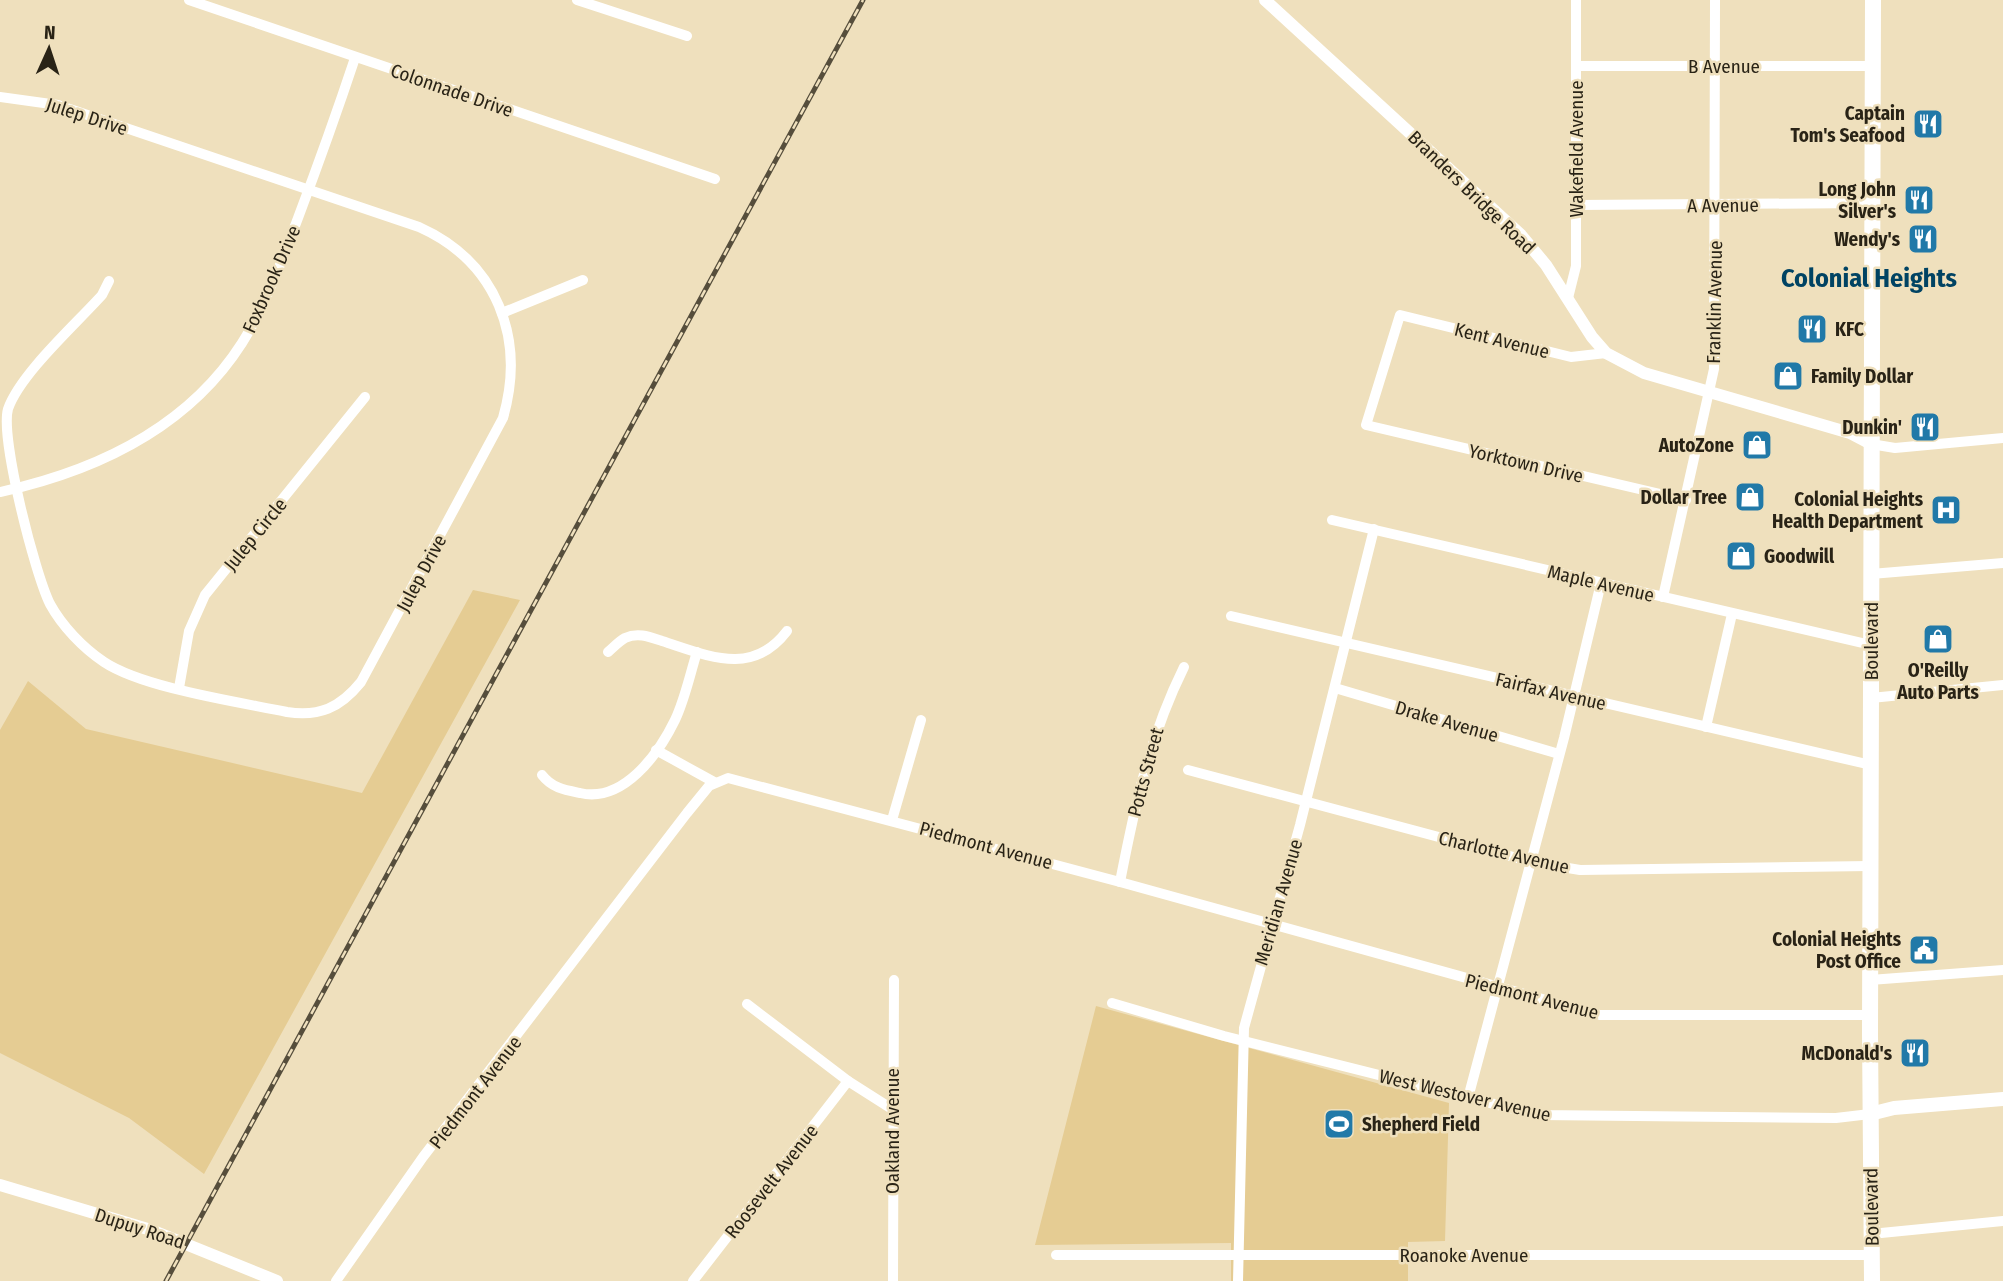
<svg xmlns="http://www.w3.org/2000/svg" width="2003" height="1281" viewBox="0 0 2003 1281" font-family="'Fira Sans Condensed',sans-serif">
<style>
.green{fill:#e5cc93}
.lines{fill:none;stroke-linecap:round;stroke-linejoin:round}
.minor{stroke:#fff;stroke-width:10}
.tertiary{stroke:#fff;stroke-width:12}
.secondary{stroke:#fff;stroke-width:14}
.primary{stroke:#fff;stroke-width:16}
.rail-casing{stroke:#564e3c;stroke-width:5}
.rail{stroke:#efe0bd;stroke-width:2.5;stroke-dasharray:8;stroke-linecap:butt}
.labels{text-anchor:middle;stroke-width:5;stroke-linejoin:round;paint-order:stroke}
.street-label{font-size:19px;fill:#292316;stroke:#efe0bd}
.poi-label{font-size:19px;font-weight:bold;fill:#292316;stroke:#efe0bd;text-anchor:end}
.district-label{font-size:26px;font-weight:bold;fill:#004363;stroke:#efe0bd}
</style>
<rect width="100%" height="100%" fill="#efe0bd"/>
<g class="green">
<path d="M473 590 520 600 204 1174 129 1118 0 1053V730L28 681 86 729 362 793Z"/>
<path d="M1096 1006 1449 1103 1445 1241 1408 1242V1281H1231V1243L1035 1245Z"/>
</g>
<g class="lines">
<g class="minor">
<path d="M189 0 715 179"/>
<path d="M577 0 687 36"/>
<path d="M1576 66H1872"/>
<path d="M0 97 58 105 419 227C497 262 526 338 503 418L361 682C340 708 319 717 287 712 239 702 143 688 104 662 83 648 62 626 50 604 35 574 0 438 8 409 20 374 76 324 102 295L109 281"/>
<path d="M1575 205 1871 203"/>
<path d="M1568 298 1576 266V0"/>
<path d="M502 313 583 280"/>
<path d="M1606 353 1571 357 1400 315 1366 425 1686 500"/>
<path d="M1871 444 1895 448 2003 438"/>
<path d="M0 492C96 471 187 429 242 343 266 305 282 260 298 218 318 165 337 112 355 58"/>
<path d="M1332 520 1871 645"/>
<path d="M1871 574 2003 563"/>
<path d="M1663 597 1714 369 1715 0"/>
<path d="M1231 616 1871 765"/>
<path d="M608 652C613 648 619 641 625 638 638 632 650 637 662 641 709 656 752 677 787 631"/>
<path d="M179 688 189 631 205 595 365 397"/>
<path d="M1335 688 1559 754"/>
<path d="M1871 698 2003 685"/>
<path d="M1706 727 1732 614"/>
<path d="M656 750 714 782"/>
<path d="M1188 770 1532 862 1580 870 1870 866"/>
<path d="M542 775C552 788 565 790 580 793 623 803 658 755 675 720 685 699 690 674 697 652"/>
<path d="M892 820 921 720"/>
<path d="M1120 882C1135 805 1149 738 1184 667"/>
<path d="M1870 980 2003 970"/>
<path d="M1112 1003 1224 1036 1538 1115 1836 1118 1870 1114"/>
<path d="M747 1004 848 1081 892 1109"/>
<path d="M1468 1098 1564 738 1601 583"/>
<path d="M1871 1234 2003 1221"/>
<path d="M1056 1255H1872"/>
<path d="M336 1281 423 1157 687 813 709 786 728 778 1120 882 1600 1015H1870"/>
<path d="M693 1281 848 1081"/>
<path d="M893 1281 894 980"/>
<path d="M1238 1281 1244 1028 1300 825 1374 529"/>
</g>
<g class="tertiary">
<path d="M1265 0 1521 235 1546 265 1592 337 1606 353 1644 373 1850 433 1871 444"/>
<path d="M0 1185 151 1230 277 1281"/>
</g>
<path class="secondary" d="M1870 1114 1894 1108 2003 1099"/>
<path class="primary" d="M1872 1281 1870 1033 1873 0"/>
<g class="rail-casing">
<path id="rail" d="M166 1281 863 0"/>
</g>
<use href="#rail" class="rail"/>
</g>
<defs>
<g id="restaurant-square" transform="scale(1.575)"><rect x="-9" y="-9" width="18" height="18" rx="4" fill="#2179a8" stroke="#efe0bd"/><path d="M-5-6h1v4h1v-4h1v4h1v-4h1v5L-1.5 .5V6h-2V.5L-5-1ZM5-6V6H3V1.5H1.5Q1.5-4 5-6Z" fill="#fff"/></g>
<g id="shop-square" transform="scale(1.575)"><rect x="-9" y="-9" width="18" height="18" rx="4" fill="#2179a8" stroke="#efe0bd"/><path d="M-5-2.5h2.3a2.7 3.5 0 0 1 5.4 0H5L5.5 6h-11ZM-1.5-2.5h3a1.5 2.3 0 0 0-3 0Z" fill="#fff"/></g>
<g id="hospital-square" transform="scale(1.575)"><rect x="-9" y="-9" width="18" height="18" rx="4" fill="#2179a8" stroke="#efe0bd"/><path d="M-5-5h3v3.5h4V-5h3V5h-3V1.5h-4V5h-3Z" fill="#fff"/></g>
<g id="civic-square" transform="scale(1.575)"><rect x="-9" y="-9" width="18" height="18" rx="4" fill="#2179a8" stroke="#efe0bd"/><path d="M-.6-6.5H3V-4.5H.6V-3L4-1V1h2V6H-6V1h2V-1L-.6-3ZM-1.2 2.5V6h2.4V2.5Z" fill="#fff"/></g>
<g id="stadium-square" transform="scale(1.575)"><rect x="-9" y="-9" width="18" height="18" rx="4" fill="#2179a8" stroke="#efe0bd"/><path d="M0-5a6.5 5 0 1 0 0 10a6.5 5 0 1 0 0-10ZM-3.5-1.8h7v3.6h-7Z" fill="#fff"/></g>
</defs>
<g fill-rule="evenodd">
<use href="#restaurant-square" x="1928" y="124"/>
<use href="#restaurant-square" x="1919" y="200"/>
<use href="#restaurant-square" x="1923" y="239"/>
<use href="#restaurant-square" x="1812" y="329"/>
<use href="#shop-square" x="1788" y="376"/>
<use href="#restaurant-square" x="1925" y="427"/>
<use href="#shop-square" x="1757" y="445"/>
<use href="#shop-square" x="1750" y="497"/>
<use href="#hospital-square" x="1946" y="510"/>
<use href="#shop-square" x="1741" y="556"/>
<use href="#shop-square" x="1938" y="639"/>
<use href="#civic-square" x="1924" y="950"/>
<use href="#restaurant-square" x="1915" y="1053"/>
<use href="#stadium-square" x="1339" y="1124"/>
</g>
<g class="labels">
<g class="street-label">
<text x="1724" y="73">B Avenue</text>
<text transform="translate(452 90) rotate(19)" y="7">Colonnade Drive</text>
<text transform="translate(87 116) rotate(18)" y="7">Julep Drive</text>
<text transform="translate(1576 149) rotate(-90)" y="7">Wakefield Avenue</text>
<text transform="translate(1472 192) rotate(44)" y="7">Branders Bridge Road</text>
<text transform="translate(1723 205) rotate(-1)" y="7">A Avenue</text>
<text transform="translate(271 279) rotate(-66)" y="7">Foxbrook Drive</text>
<text transform="translate(1714 302) rotate(-89)" y="7">Franklin Avenue</text>
<text transform="translate(1502 340) rotate(14)" y="7">Kent Avenue</text>
<text transform="translate(1526 463) rotate(13)" y="7">Yorktown Drive</text>
<text transform="translate(255 534) rotate(-51)" y="7">Julep Circle</text>
<text transform="translate(421 573) rotate(-62)" y="7">Julep Drive</text>
<text transform="translate(1601 583) rotate(13)" y="7">Maple Avenue</text>
<text transform="translate(1871 641) rotate(-90)" y="7">Boulevard</text>
<text transform="translate(1551 691) rotate(13)" y="7">Fairfax Avenue</text>
<text transform="translate(1447 721) rotate(16)" y="7">Drake Avenue</text>
<text transform="translate(1145 772) rotate(-75)" y="7">Potts Street</text>
<text transform="translate(986 845) rotate(15)" y="7">Piedmont Avenue</text>
<text transform="translate(1504 852) rotate(13)" y="7">Charlotte Avenue</text>
<text transform="translate(1278 902) rotate(-74)" y="7">Meridian Avenue</text>
<text transform="translate(1532 996) rotate(14)" y="7">Piedmont Avenue</text>
<text transform="translate(475 1092) rotate(-52)" y="7">Piedmont Avenue</text>
<text transform="translate(1465 1095) rotate(13)" y="7">West Westover Avenue</text>
<text transform="translate(892 1131) rotate(-90)" y="7">Oakland Avenue</text>
<text transform="translate(771 1181) rotate(-52)" y="7">Roosevelt Avenue</text>
<text transform="translate(1871 1207) rotate(-91)" y="7">Boulevard</text>
<text transform="translate(140 1228) rotate(18)" y="7">Dupuy Road</text>
<text x="1464" y="1262">Roanoke Avenue</text>
</g>
<g class="poi-label">
<text x="1905" y="120">Captain<tspan x="1905" dy="22">Tom's Seafood</tspan></text>
<text x="1896" y="196">Long John<tspan x="1896" dy="22">Silver's</tspan></text>
<text x="1900" y="246">Wendy's</text>
<text x="1835" y="336" text-anchor="start">KFC</text>
<text x="1811" y="383" text-anchor="start">Family Dollar</text>
<text x="1902" y="434">Dunkin'</text>
<text x="1734" y="452">AutoZone</text>
<text x="1727" y="504">Dollar Tree</text>
<text x="1923" y="506">Colonial Heights<tspan x="1923" dy="22">Health Department</tspan></text>
<text x="1764" y="563" text-anchor="start">Goodwill</text>
<text x="1938" y="677" text-anchor="middle">O'Reilly<tspan x="1938" dy="22">Auto Parts</tspan></text>
<text x="1901" y="946">Colonial Heights<tspan x="1901" dy="22">Post Office</tspan></text>
<text x="1892" y="1060">McDonald's</text>
<text x="1362" y="1131" text-anchor="start">Shepherd Field</text>
</g>
<g class="district-label">
<text x="1869" y="287">Colonial Heights</text>
</g>
</g>
<g transform="translate(49 49) rotate(3)" stroke="#efe0bd" stroke-width="5" paint-order="stroke">
<path d="M0-5L12 26L0 18L-12 26Z" fill="#292316"/>
<text y="-10" font-size="19" font-weight="bold" text-anchor="middle" fill="#292316">N</text>
</g>
</svg>
